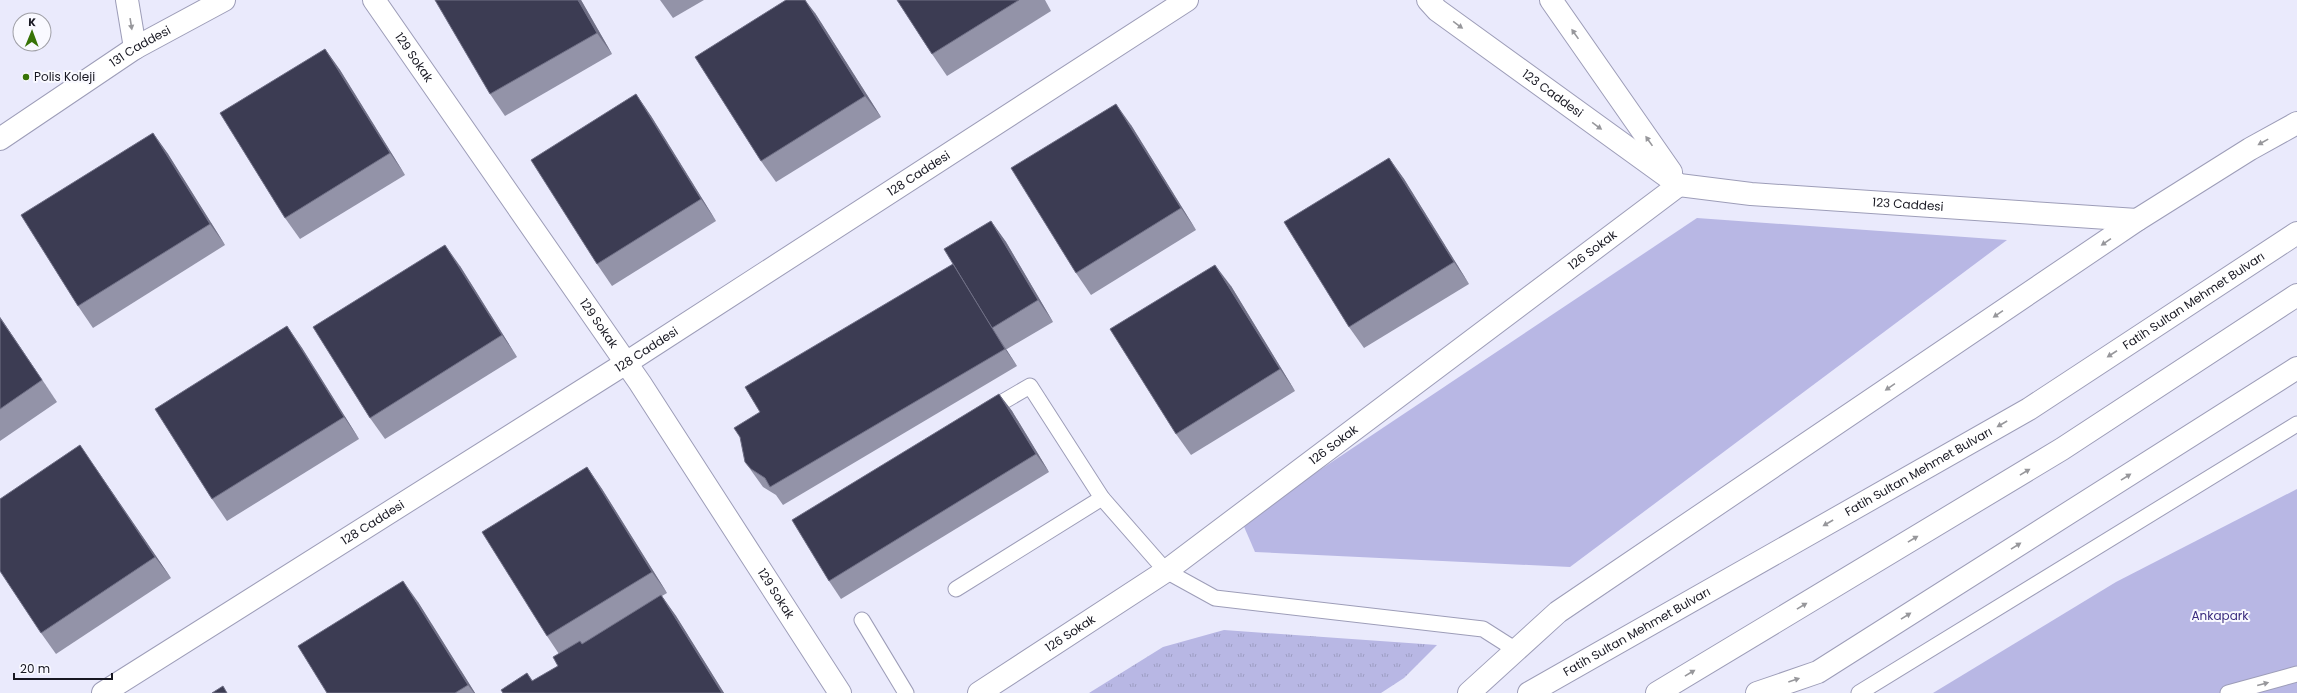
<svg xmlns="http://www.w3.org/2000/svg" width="2297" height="693" viewBox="0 0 2297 693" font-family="Poppins,sans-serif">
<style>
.grass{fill:url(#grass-tufts)}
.park{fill:#b8b7e4}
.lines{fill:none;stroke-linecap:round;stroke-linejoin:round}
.service-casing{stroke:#9d9db8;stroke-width:17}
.minor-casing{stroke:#9d9db8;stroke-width:24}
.tertiary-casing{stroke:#9d9db8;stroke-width:24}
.secondary-casing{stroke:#9d9db8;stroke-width:24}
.trunk-casing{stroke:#9d9db8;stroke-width:24}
.service{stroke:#fff;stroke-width:15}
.minor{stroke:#fff;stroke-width:22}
.tertiary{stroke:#fff;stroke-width:22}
.secondary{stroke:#fff;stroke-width:22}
.trunk{stroke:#fff;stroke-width:22}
.wall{fill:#9393a8}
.shaded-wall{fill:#707086}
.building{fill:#3c3c53;stroke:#707086}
.oneway{fill:#97979b}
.poi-dot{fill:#377306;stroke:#f9f9ff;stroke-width:1.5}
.labels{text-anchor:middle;stroke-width:4;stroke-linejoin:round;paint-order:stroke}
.street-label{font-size:12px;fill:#171721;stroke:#f9f9ff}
.poi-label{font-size:12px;fill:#171721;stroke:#f9f9ff;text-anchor:start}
.park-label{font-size:12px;fill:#3b2c7e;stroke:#f9f9ff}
</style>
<defs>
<pattern id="grass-tufts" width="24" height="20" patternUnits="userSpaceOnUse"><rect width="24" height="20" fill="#b8b7e4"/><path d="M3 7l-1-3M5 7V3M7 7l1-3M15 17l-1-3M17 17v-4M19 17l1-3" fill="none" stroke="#9d9dc3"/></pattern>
</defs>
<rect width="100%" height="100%" fill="#eaeafc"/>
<path class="grass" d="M1224 630 1437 645 1404 678 1381 693H1089L1163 647Z"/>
<g class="park">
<path d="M1697 218 2007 240 1570 567 1255 552 1242 522Z"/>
<path d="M2297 489V693H1933L2116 582Z"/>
</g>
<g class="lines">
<g class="service-casing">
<g id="service">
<path d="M987 411 1030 386 1102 498 1166 571 1215 598 1483 629 1516 650"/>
<path d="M956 589 1102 498"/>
<path d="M862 620 906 693"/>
<path d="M1859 693 2297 424"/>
<path d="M2228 693 2297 674"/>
</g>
</g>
<g class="minor-casing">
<g id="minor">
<path id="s1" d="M374 0 640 383 840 693"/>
<path id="s2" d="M103 693 626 363 1187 0"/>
</g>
</g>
<g class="tertiary-casing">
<g id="tertiary">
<path id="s3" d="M0 139 135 48 224 0"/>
<path id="s4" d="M979 693 1166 571 1679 185"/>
</g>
</g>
<g class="secondary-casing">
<g id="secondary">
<path d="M127 0 135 48"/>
<path id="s5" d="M1428 0 1437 10 1679 185 1751 194 2137 220"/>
<path d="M1551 0 1671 172"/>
</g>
</g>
<g class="trunk-casing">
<g id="trunk">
<path d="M1469 693 1558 612 2137 220 2250 149 2297 123"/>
<path id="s6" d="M1529 693 2029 409 2297 233"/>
<path d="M1657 693 2062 449 2297 295"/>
<path d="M1757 693 1818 672 2297 368"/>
</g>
</g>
<use href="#service" class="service"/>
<use href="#minor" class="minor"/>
<use href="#tertiary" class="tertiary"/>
<use href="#secondary" class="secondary"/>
<use href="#trunk" class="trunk"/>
</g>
<g class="wall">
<path d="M581 0 612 54 505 116 490 94Z"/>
<path d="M660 0H704L673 18Z"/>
<path d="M897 0H1045L1051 11 947 76 932 54Z"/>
<path d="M815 13 881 117 776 182 761 161Z"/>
<path d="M325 49 340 70 405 175 300 239 285 218Z"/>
<path d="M636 94 651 116 716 221 612 286 597 264Z"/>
<path d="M1131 125 1196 230 1091 295 1076 273Z"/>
<path d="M153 133 168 154 225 245 93 328 78 306Z"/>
<path d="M1389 158 1404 179 1469 284 1364 348 1349 327Z"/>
<path d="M991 221 1006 242 1053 322 1007 349H1006L1017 366 783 505 776 495 763 487 745 462 760 412 953 264Z"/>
<path d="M460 266 517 357 385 439 370 418Z"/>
<path d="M1231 286 1295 391 1191 455 1176 434Z"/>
<path d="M0 317 57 402 0 441Z"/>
<path d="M287 326 302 348 359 439 227 521 212 499Z"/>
<path d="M999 394 1012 411 1049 472 841 599 829 581Z"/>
<path d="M95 467 171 578 56 654 41 633Z"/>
<path d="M587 467 602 489 667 593 662 596 676 616 724 693H503L527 673 533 681 558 666 559 654 547 636Z"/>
<path d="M418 602 475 693H327Z"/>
</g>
<g class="shaded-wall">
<path d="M578 0H581L612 54 597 33Z"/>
<path d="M805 0 815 13 881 117 865 96Z"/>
<path d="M325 49 340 70 405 175 390 153Z"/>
<path d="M636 94 651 116 716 221 701 199Z"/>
<path d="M1116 104 1131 125 1196 230 1181 208Z"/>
<path d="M153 133 168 154 225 245 210 224Z"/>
<path d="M1389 158 1404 179 1469 284 1454 262Z"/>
<path d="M991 221 1006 242 1053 322 1038 300Z"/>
<path d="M445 245 460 266 517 357 502 335Z"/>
<path d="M1215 265 1231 286 1295 391 1280 369Z"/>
<path d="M0 317 57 402 0 318Z"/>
<path d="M287 326 302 348 359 439 344 417Z"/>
<path d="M994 331 1006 349 1017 366 1005 349Z"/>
<path d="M999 394 1012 411 1049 472 1036 454Z"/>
<path d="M80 445 95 467 171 578 155 557Z"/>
<path d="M587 467 602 489 667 593 652 572Z"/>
<path d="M403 581 418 602 475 693H474L468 685Z"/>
<path d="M661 595 676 616 724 693H722Z"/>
</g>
<g class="building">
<path d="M435 0H578L597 33 490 94Z"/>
<path d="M786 0H805L865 96 761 161 695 57Z"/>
<path d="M897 0H1019L932 54Z"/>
<path d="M325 49 390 153 285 218 220 113Z"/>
<path d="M636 94 701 199 597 264 531 160Z"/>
<path d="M1116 104 1181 208 1076 273 1011 168Z"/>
<path d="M153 133 210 224 78 306 21 215Z"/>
<path d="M1389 158 1454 262 1349 327 1284 222Z"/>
<path d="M991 221 1038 300 992 328 944 249Z"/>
<path d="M445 245 502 335 370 418 313 327Z"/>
<path d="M953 264 1005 349 770 487 765 478 751 469 745 462 740 437 734 428 760 412 745 387Z"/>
<path d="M1215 265 1280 369 1176 434 1110 329Z"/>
<path d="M0 318 42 380 0 409Z"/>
<path d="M287 326 344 417 212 499 155 409Z"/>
<path d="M999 394 1036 454 829 581 792 520Z"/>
<path d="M80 445 155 557 41 633 0 571V499Z"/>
<path d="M587 467 652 572 547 636 482 532Z"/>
<path d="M403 581 468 685 455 693H327L298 646Z"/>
<path d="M661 595 722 693H503L501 690 527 673 532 681 558 666 553 657 580 641 582 644Z"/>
<path d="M223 686 227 693H212Z"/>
</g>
<defs><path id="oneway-solid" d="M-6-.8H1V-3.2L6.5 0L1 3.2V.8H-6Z"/></defs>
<g class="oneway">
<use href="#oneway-solid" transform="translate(131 24) rotate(81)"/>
<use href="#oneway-solid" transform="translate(1458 25) rotate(36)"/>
<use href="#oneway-solid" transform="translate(1575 34) rotate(-125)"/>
<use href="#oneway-solid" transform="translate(1597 126) rotate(36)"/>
<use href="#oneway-solid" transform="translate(1649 141) rotate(-125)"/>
<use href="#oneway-solid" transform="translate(2263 142) rotate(151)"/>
<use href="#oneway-solid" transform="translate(2106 242) rotate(146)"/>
<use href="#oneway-solid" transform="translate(1998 314) rotate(146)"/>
<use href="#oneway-solid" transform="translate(2112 354) rotate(147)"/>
<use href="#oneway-solid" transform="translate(1890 387) rotate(146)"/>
<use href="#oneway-solid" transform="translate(2002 424) rotate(150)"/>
<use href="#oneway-solid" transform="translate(2025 472) rotate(-31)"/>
<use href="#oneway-solid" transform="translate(2126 477) rotate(-32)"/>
<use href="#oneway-solid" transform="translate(1828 523) rotate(150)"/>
<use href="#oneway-solid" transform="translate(1913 539) rotate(-31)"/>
<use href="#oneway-solid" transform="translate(2016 546) rotate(-32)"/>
<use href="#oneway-solid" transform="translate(1802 606) rotate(-31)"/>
<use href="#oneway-solid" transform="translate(1906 616) rotate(-32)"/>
<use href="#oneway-solid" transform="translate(1690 673) rotate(-31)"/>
<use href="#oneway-solid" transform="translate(1794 680) rotate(-19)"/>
<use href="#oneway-solid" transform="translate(2263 684) rotate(-15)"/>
</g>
<circle class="poi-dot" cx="26" cy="77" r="4"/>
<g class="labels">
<g class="street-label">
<text dy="4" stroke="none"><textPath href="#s3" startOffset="168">131 Caddesi</textPath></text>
<text dy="4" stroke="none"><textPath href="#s1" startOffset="70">129 Sokak</textPath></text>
<text dy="4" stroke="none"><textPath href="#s5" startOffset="156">123 Caddesi</textPath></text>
<text dy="4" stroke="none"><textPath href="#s2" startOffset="967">128 Caddesi</textPath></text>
<text dy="4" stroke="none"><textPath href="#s5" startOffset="542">123 Caddesi</textPath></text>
<text dy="4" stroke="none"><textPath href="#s4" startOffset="757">126 Sokak</textPath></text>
<text dy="4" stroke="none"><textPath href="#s6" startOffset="772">Fatih Sultan Mehmet Bulvarı</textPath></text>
<text dy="4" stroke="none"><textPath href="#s1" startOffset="394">129 Sokak</textPath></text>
<text dy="4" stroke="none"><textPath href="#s2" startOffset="643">128 Caddesi</textPath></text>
<text dy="4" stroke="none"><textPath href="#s4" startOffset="433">126 Sokak</textPath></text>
<text dy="4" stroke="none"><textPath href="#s6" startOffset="448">Fatih Sultan Mehmet Bulvarı</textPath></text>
<text dy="4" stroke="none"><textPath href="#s2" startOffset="319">128 Caddesi</textPath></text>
<text dy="4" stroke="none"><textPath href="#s1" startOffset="717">129 Sokak</textPath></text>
<text dy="4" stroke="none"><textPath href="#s6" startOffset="124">Fatih Sultan Mehmet Bulvarı</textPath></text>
<text dy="4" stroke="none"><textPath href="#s4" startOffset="109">126 Sokak</textPath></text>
</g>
<g class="poi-label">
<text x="34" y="81">Polis Koleji</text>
</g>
<g class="park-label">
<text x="2220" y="620">Ankapark</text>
</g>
</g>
<g transform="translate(32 32) rotate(1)"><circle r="19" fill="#f9f9ff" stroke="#9f9fa6"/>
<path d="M0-3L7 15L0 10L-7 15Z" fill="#377306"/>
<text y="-6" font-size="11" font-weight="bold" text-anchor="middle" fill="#171721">K</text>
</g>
<path d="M14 673v6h98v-6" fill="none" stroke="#171721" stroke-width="2"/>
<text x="20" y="673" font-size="12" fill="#171721" stroke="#f9f9ff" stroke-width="3" paint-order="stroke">20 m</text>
</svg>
